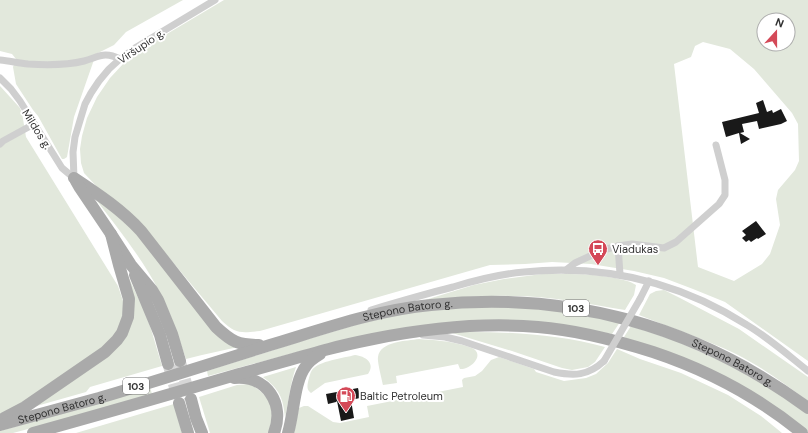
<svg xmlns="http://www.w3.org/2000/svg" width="808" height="433" viewBox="0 0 808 433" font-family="'DM Sans',sans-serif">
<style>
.green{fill:#e2e8dc;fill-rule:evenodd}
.building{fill:#191919}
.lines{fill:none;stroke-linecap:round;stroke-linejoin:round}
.primary-tunnel{stroke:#d6d6d6;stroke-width:12;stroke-dasharray:12 6;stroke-linecap:butt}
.minor{stroke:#cfcfcf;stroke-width:7}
.primary{stroke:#aaa;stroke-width:12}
.minor-bridge{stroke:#cfcfcf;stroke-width:7}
.labels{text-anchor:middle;stroke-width:4;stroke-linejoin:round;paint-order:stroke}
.shield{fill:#fff;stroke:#707070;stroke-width:1}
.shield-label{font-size:10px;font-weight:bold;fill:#323232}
.street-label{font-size:11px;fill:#323232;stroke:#fff}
.poi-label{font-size:11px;fill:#323232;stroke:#fff;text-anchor:start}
</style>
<rect width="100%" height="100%" fill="#fff"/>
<g class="green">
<path d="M0 0H183L126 32 114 45 96 54 74 117 67 157 64 159H62L38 116 33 110 16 84 13 67 16 59 12 54 0 51Z"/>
<path d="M224 0H808V361L725 302 693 289 664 278 634 271 591 264 552 262 525 264 490 265 260 331C241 333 236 334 222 321L150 235 99 189 84 173 81 163 80 149 82 136 87 118 97 97 110 78 123 64 145 47ZM764 20H788V44H764ZM703 42 730 49 754 69 792 113 798 124 799 161 795 170 778 190 776 199 780 225 770 254 762 264 734 281 698 267 674 64 691 57 695 46Z"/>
<path d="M0 86 20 108 22 113 26 137 118 286 125 307 116 337 39 394 0 415Z"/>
<path d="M91 193 120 215 238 347 202 355 186 359C178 336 171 313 159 291 141 256 115 225 91 193Z"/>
<path d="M126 272 144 310 151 329 162 366 90 387 86 392 26 409 123 337Z"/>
<path d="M542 274C567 274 591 273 615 278 623 280 630 281 636 285L634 295 625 310C588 304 550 296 512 296 483 295 454 298 425 300L474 285 504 279Z"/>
<path d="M664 290 680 298 739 329 808 377V401C785 384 762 367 736 354 705 339 671 328 639 315L650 294 656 291Z"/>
<path d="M484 306 558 310 620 322 612 334 543 322 301 351 208 376 207 371 305 340 359 324 404 313Z"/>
<path d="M631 326 676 341 745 372 808 413V432L800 426 624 337Z"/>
<path d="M468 330 470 332C515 332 561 335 605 347L595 362 588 367 572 370 562 368 512 351 449 332Z"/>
<path d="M419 339C434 340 448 341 463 345 466 346 469 347 472 348 486 355 470 370 460 369L458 364 396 376 397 383 383 385C382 380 377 361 378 357 380 341 407 341 419 339Z"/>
<path d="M617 349 640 359 681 373 728 395 761 416 782 433H294L299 408 304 406H308L333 422 340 423 369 417 367 406 463 387 462 380 464 378 475 376 482 371 491 360 499 357 534 369 536 372 564 381 586 378 596 374 608 363Z"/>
<path d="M355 355C365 356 376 363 368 374L325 383 311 393C307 390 307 387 308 382 309 378 310 373 312 370 318 361 344 358 355 355Z"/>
<path d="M296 367C290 384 289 400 285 417 283 397 279 389 263 377Z"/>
<path d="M250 384C271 396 277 410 268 433H210L199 397 237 385Z"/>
<path d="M150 387 152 394 43 425 13 433H0V431L57 415Z"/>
<path d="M174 404 182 433H76Z"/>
</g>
<g class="building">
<path d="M763 100 767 112 772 110 773 113 781 109 787 121 781 124 759 129 757 121 742 124 744 132 740 133 750 139 741 144 739 133 726 137 722 122 759 113 756 103Z"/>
<path d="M756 221 766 234 758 239 757 238 751 242 749 240 746 242 742 238 746 235 742 231Z"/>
<path d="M358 388 360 398 351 400 354 418 341 421 337 401 336 402 328 404 326 394Z"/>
</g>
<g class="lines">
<g class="primary-tunnel">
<path d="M180 362 190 398"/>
<path d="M169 366 179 402"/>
</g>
<g class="minor">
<path d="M0 60C9 61 19 63 28 64 44 65 68 65 84 61 99 57 104 51 120 59"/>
<path d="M0 78 11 89 20 101 62 168 74 178"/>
<path d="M0 144 3 141 34 124"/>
<path d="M74 178 73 152 75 137 85 104 91 93 99 81 109 69 120 59 135 48 215 0"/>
<path d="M618 246 620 274"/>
<path d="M566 270 575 263 603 250 618 246 632 244 664 248 676 242 719 204 725 195V180L716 145"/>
<path d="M640 299 649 281"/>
<path d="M371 310C398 302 425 294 453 287 476 280 500 274 524 272 604 264 679 282 747 325 769 338 788 355 808 371"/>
<path d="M423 335 445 337 462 341 554 372C574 376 588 376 604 361"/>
</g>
<g class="primary">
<path d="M74 178C98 194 122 210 141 231L216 327C232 342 238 345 259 345"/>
<path d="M76 181 80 188 111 234 131 265 152 290 158 300 172 334 180 361"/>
<path d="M135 275 160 335 168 364"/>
<path d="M234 378C267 375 285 404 274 433"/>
<path d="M191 399 196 418 202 433"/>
<path d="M179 403 188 433"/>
<path d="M4 418 25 407 105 352 117 340 122 333 128 317 129 299 119 265 111 234"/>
<path id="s1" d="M0 425C33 416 66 407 99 398 156 381 213 363 270 345 323 329 376 310 431 305 569 290 697 326 808 408"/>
<path d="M33 433C102 414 171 394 239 374 269 366 299 357 329 349 344 345 358 342 373 339 428 328 482 322 538 327 577 330 615 340 653 352 707 370 758 397 802 433"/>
<path d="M288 433C294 414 294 381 306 366 309 361 315 357 320 354"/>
</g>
<path class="minor-bridge" d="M604 361 640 299"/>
</g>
<defs>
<g id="bus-pin" transform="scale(1)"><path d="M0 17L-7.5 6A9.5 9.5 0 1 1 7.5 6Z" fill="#d44958" stroke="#fff"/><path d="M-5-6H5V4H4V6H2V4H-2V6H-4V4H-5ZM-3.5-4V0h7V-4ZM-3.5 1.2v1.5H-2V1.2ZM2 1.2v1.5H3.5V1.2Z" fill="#fff"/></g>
<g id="fuel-pin" transform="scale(1)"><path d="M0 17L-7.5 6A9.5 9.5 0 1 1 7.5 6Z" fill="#d44958" stroke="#fff"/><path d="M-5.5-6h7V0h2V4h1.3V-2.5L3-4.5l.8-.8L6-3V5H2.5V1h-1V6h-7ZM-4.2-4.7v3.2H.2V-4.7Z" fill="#fff"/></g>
</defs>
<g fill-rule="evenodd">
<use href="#bus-pin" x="598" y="249"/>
<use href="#fuel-pin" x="346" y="396"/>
</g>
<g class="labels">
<g class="shield">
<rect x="563" y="300" width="26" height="16" rx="3"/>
<rect x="123" y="378" width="26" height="16" rx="3"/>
</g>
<g class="shield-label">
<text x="576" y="312">103</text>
<text x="136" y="390">103</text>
</g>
<g class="street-label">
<text transform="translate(141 46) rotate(-34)" y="4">Viršupio g.</text>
<text transform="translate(37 129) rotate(58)" y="4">Mildos g.</text>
<text dy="4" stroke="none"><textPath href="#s1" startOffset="424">Stepono Batoro g.</textPath></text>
<text dy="4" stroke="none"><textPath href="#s1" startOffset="760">Stepono Batoro g.</textPath></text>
<text dy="4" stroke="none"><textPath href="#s1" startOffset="64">Stepono Batoro g.</textPath></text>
</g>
<g class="poi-label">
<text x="612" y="253">Viadukas</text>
<text x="360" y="400">Baltic Petroleum</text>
</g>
</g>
<g transform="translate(776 32) rotate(21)"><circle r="19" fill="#ffffff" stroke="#adadad"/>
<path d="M0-3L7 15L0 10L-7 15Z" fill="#d44958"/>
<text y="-6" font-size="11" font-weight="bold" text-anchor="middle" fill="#323232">N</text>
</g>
</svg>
